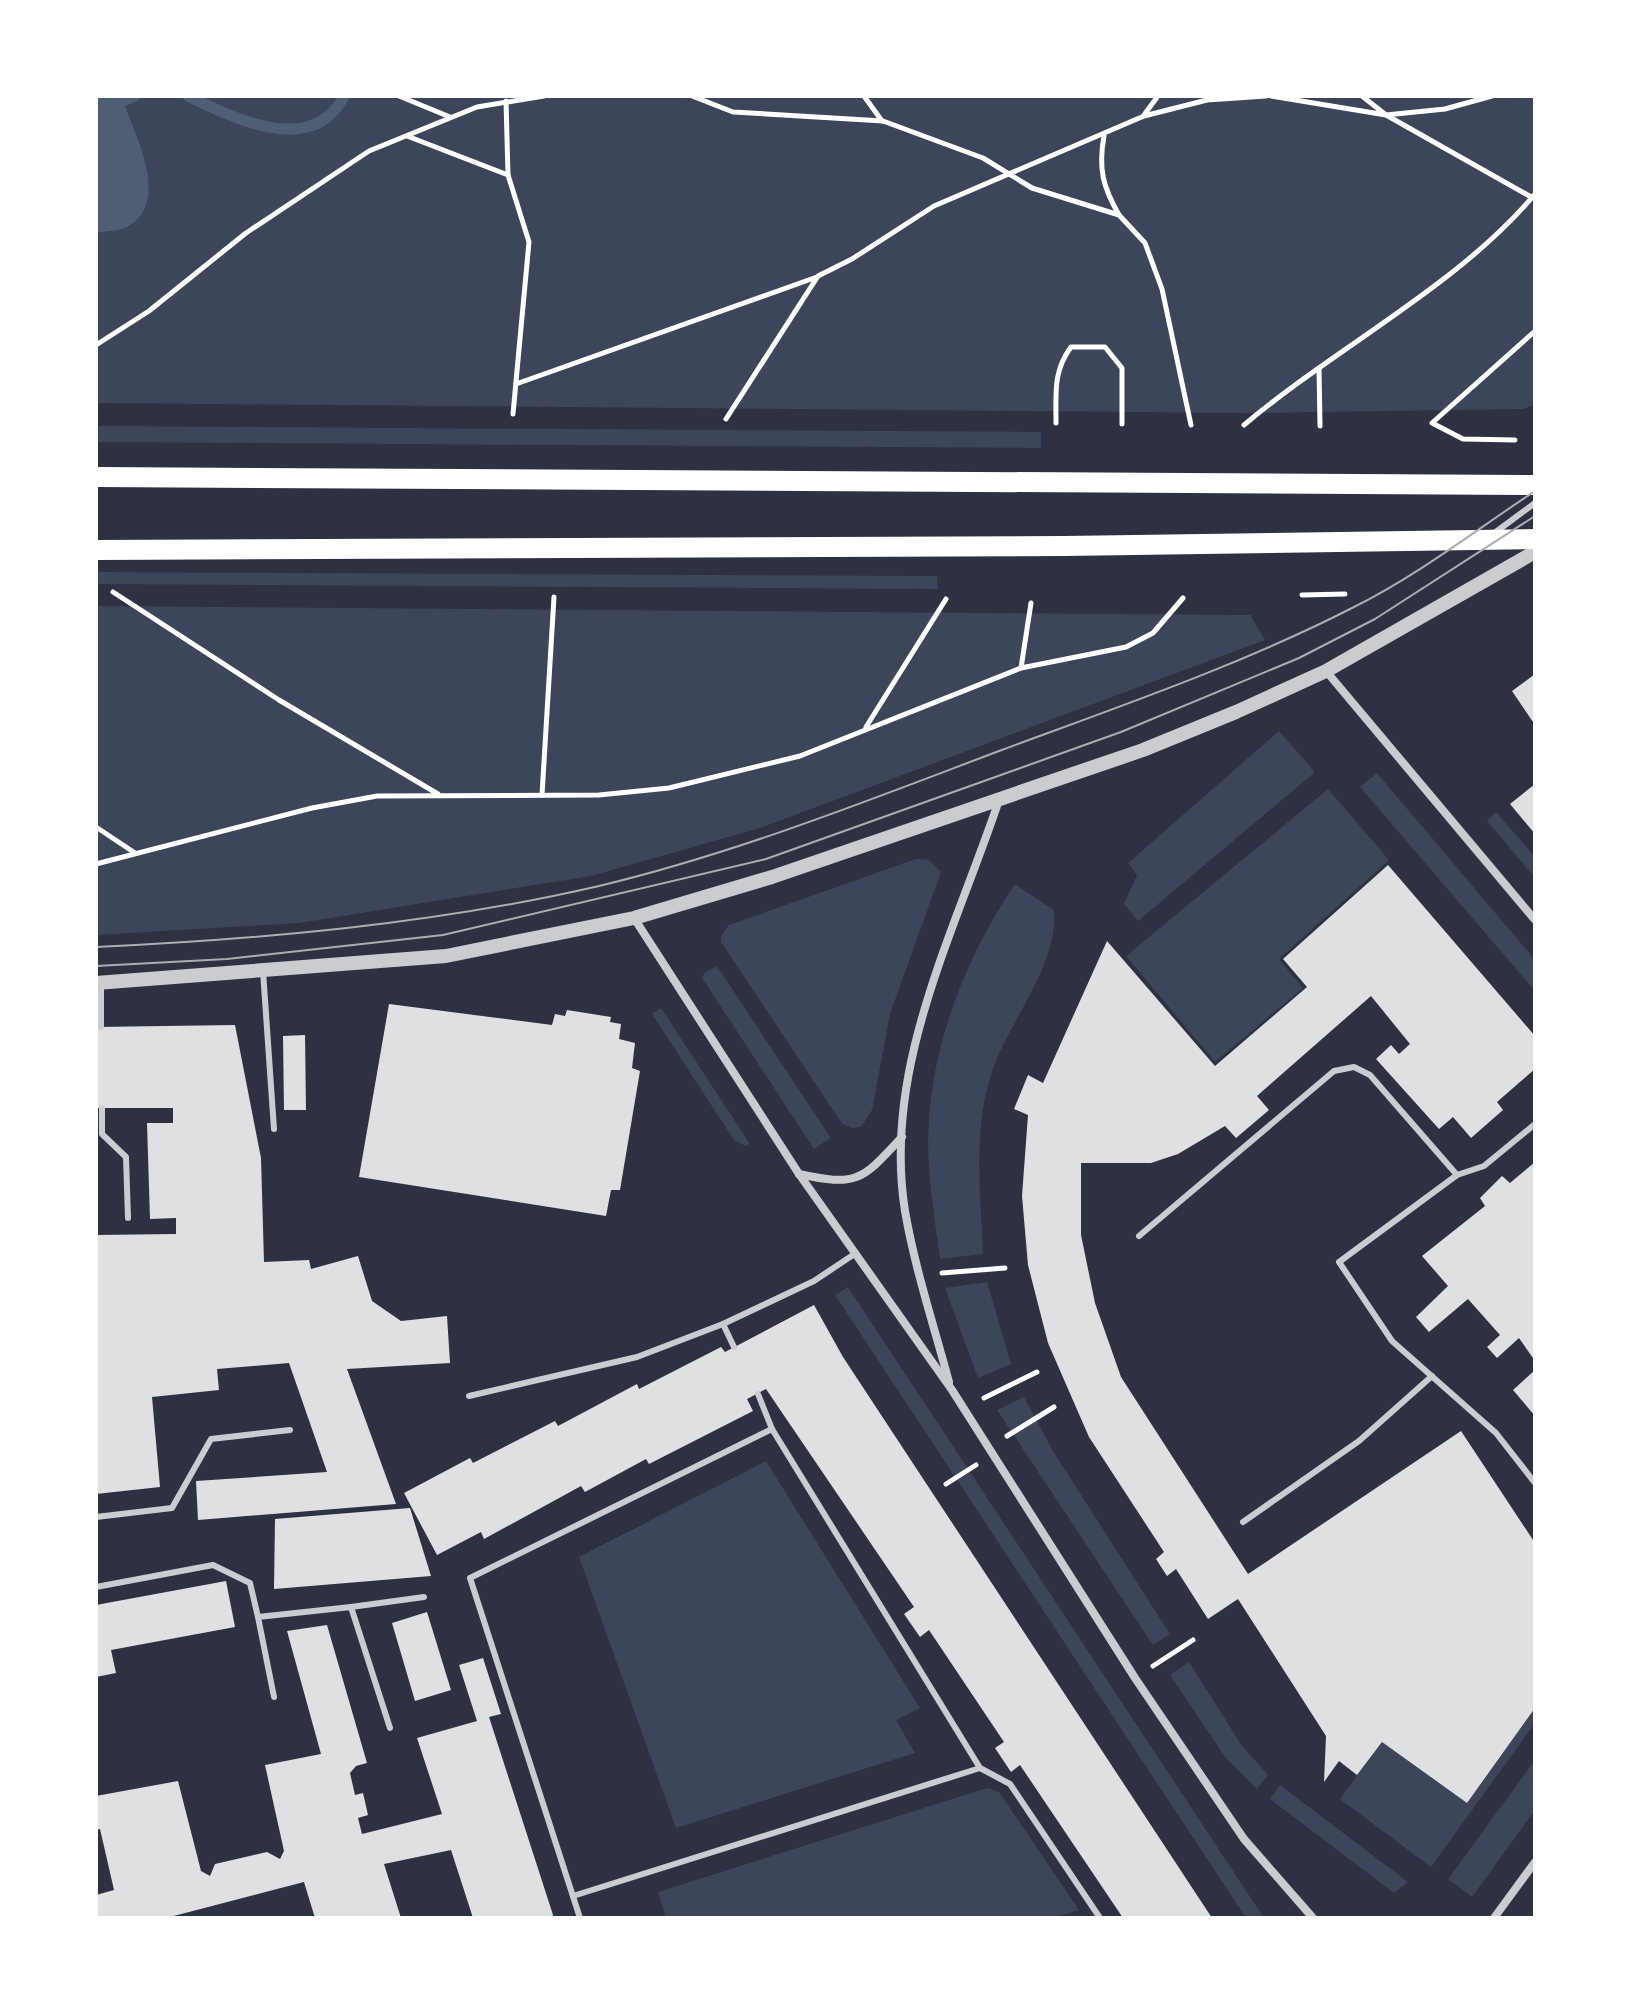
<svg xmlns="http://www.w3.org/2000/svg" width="1631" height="2014" viewBox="0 0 1631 2014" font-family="'Alegreya Sans',sans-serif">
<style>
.green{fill:#3c4559}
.water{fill:#4f5d75}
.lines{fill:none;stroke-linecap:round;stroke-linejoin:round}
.stream{stroke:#4f5d75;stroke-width:11}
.building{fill:#e0e0e3}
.path{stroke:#fff;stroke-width:5}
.service{stroke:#caccd0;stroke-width:6}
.minor{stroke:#caccd0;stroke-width:8}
.tertiary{stroke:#caccd0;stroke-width:14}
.primary{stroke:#fff;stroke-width:20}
.tram{stroke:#abadb3;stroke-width:2}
</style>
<rect width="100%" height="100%" fill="#2d3142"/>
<g class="green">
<path d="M96 96H1535V404L1524 409 1246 413 96 403Z"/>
<path d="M96 426 1041 432V448L96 442Z"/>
<path d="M96 572 937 576 938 589 96 584Z"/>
<path d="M96 606 1250 615 1265 640 760 828 591 876 299 923 96 935Z"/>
<path d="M1279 731 1315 772 1138 921 1124 904 1137 875 1128 863Z"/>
<path d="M1377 773 1535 960V991L1360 787Z"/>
<path d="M1328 789 1389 860 1279 959 1303 988 1215 1062 1126 956Z"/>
<path d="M1496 812 1535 857V878L1487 821Z"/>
<path d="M916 859 929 860 941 872 890 1014 872 1110 861 1127 852 1128 842 1124 721 942V936L729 925Z"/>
<path d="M1015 884 1054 910C1059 967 1006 1023 990 1078 973 1135 981 1196 983 1254L940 1259C936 1228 931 1198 929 1167 922 1068 960 965 1015 884Z"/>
<path d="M717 966 831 1138 814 1149 702 978 705 972Z"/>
<path d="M661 1008 750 1144 746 1146 734 1140 652 1014Z"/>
<path d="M987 1282 1011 1364 978 1378 945 1288Z"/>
<path d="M848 1287 1264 1918H1246L835 1295Z"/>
<path d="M1024 1397 1053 1451 1170 1634 1153 1645 997 1410Z"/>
<path d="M766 1461 920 1708 896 1720 915 1753 676 1828 579 1557Z"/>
<path d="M1189 1662 1242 1746 1268 1775 1257 1789 1226 1758 1170 1675Z"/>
<path d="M1535 1708V1723L1431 1867 1340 1799 1382 1742 1467 1803Z"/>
<path d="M1535 1760V1810L1472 1897 1448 1879Z"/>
<path d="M1280 1785 1408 1882 1394 1893 1270 1799Z"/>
<path d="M987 1788 999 1792 1079 1910 1052 1918H666L658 1892Z"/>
</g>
<path class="water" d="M96 96H118L123 101C135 135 172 203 127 227 119 231 105 231 96 233Z"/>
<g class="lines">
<g class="stream">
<path d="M188 96C233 118 313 158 344 96"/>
<path d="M123 101 135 96"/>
</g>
</g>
<g class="building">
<path d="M1535 674V725L1512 691Z"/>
<path d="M1535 784V834L1510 804Z"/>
<path d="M1388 865 1535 1036V1069L1497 1102 1503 1110 1471 1138 1453 1117 1439 1129 1376 1059 1391 1045 1399 1054 1410 1044 1371 996 1257 1096 1269 1110 1236 1138 1225 1126 1178 1154 1151 1163H1081V1235L1095 1303 1121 1377 1248 1574 1461 1431 1535 1543V1708L1467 1803 1382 1742 1357 1775 1339 1761 1324 1782 1326 1736 1238 1599 1208 1619 1176 1569 1167 1576 1156 1559 1164 1552 1089 1437 1048 1343 1028 1265 1022 1196 1028 1115 1014 1109 1028 1075 1043 1083 1107 941 1215 1066 1307 987 1283 959Z"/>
<path d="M389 1004 552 1025 555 1014 565 1016 567 1010 611 1017 610 1022 621 1024 619 1039 635 1043 632 1068 640 1071 620 1190H611L606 1216 359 1177Z"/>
<path d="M235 1025 261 1158 264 1262 309 1260 311 1269 358 1256 372 1301 401 1321 447 1316 450 1363 347 1369 396 1504 198 1520 196 1481 327 1472 289 1363 217 1369 219 1390 152 1397 160 1487 96 1494V1235L176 1234V1218L150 1219 147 1123H173V1108H96V1027Z"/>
<path d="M305 1035 306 1110H284L283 1036Z"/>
<path d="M1535 1162V1361L1519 1338 1497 1358 1487 1347 1500 1335 1468 1299 1429 1332 1416 1317 1448 1286 1422 1256 1485 1206 1480 1198 1502 1176 1510 1183Z"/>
<path d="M814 1305 843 1357 1212 1918H1123L1020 1765 1011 1772 995 1748 1004 1742 929 1630 920 1637 904 1614 914 1607 766 1389 747 1399 753 1411 649 1464 646 1459 585 1492 581 1486 484 1539 481 1532 437 1555 404 1493 470 1458 473 1463 555 1421 558 1426 637 1384 639 1389 721 1347 725 1352Z"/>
<path d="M1535 1370V1416L1513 1390Z"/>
<path d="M410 1508 431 1576 274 1589 275 1519Z"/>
<path d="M226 1581 235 1627 111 1650 116 1673 96 1677V1605Z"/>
<path d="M427 1612 451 1690 415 1701 392 1623Z"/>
<path d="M327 1625 367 1763 356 1766 350 1773 355 1795 363 1793 368 1815 358 1818 362 1834 442 1814 417 1738 477 1721 459 1665 483 1658 501 1714 489 1717 554 1918H473L451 1850 384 1864 401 1918H315L304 1882 166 1918H96V1895L114 1890 100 1829 96 1830V1796L178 1781 201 1871 210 1876 215 1864 267 1852 280 1859 284 1851 265 1765 321 1754 287 1631Z"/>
</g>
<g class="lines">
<g class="path">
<path d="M399 96 450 117"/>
<path d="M692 96 733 112 883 121 983 158 1032 188 1119 215 1145 243 1162 289 1191 425"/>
<path d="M864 96 882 121"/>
<path d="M1271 96 1386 115 1445 109 1492 96"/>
<path d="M1362 96 1386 115 1533 198"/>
<path d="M506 101 508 175"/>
<path d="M1144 115 1158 96"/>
<path d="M407 136 508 175 529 242 513 414"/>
<path d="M1104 136C1098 169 1103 187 1119 215"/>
<path d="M96 345 149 311 246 233 369 151 477 107 544 96"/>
<path d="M1319 368 1320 426"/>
<path d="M516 384 817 277"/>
<path d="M726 419 818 276 852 259 934 206 1144 116 1207 100 1266 96"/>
<path d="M1056 423C1056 394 1053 371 1071 347H1105L1122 368V424"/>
<path d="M1244 425C1335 348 1459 285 1535 194"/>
<path d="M1515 440 1463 439 1432 423 1535 331"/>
<path d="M113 592 279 700 438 794"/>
<path d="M1302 595 1345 594"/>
<path d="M1021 668 1031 603"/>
<path d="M866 727 946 599"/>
<path d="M542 795 554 597"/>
<path d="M96 827 135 853"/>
<path d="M96 864 312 808 377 796 599 795 669 788 800 756 1021 668 1126 647 1153 633 1183 598"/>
<path d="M942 1273 1005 1268"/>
<path d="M984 1398 1037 1372"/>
<path d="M1007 1436 1054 1407"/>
<path d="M946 1484 976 1465"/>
<path d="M1153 1666 1193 1640"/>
</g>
<g class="service">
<path d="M1493 534 1535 503"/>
<path d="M263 971 274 1129"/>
<path d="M101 983V1027"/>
<path d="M102 1108V1134L126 1157 128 1218"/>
<path d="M1535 1124 1484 1166 1457 1175 1339 1262 1392 1341 1496 1433 1535 1483"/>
<path d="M1139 1236 1334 1071 1354 1067 1370 1075 1457 1175"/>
<path d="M734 1347 723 1324 814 1281 856 1253"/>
<path d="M469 1396 637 1357 723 1324"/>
<path d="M96 1517 172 1508 211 1439 290 1430"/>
<path d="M1243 1522 1359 1441 1432 1376"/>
<path d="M96 1587 213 1565 250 1583 258 1617 351 1607 390 1728"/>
<path d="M351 1607 424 1597"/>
<path d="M258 1617 274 1697"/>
<path d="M980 1768 1010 1784 1100 1918"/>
<path d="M573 1896 980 1768 772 1429 758 1394"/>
<path d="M580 1918 470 1578 772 1429"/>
</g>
<g class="minor">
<path d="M1326 671 1535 920"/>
<path d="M634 918 799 1174 952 1390 1135 1678 1244 1839 1313 1918"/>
<path d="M799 1174C858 1187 862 1180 902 1137"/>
<path d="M949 1382C934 1326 915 1269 905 1211 882 1068 955 932 999 800"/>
<path d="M1494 1918 1535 1862"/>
</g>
<path class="tertiary" d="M96 983 446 956 634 918 772 877 1143 750 1236 712 1326 671 1535 552"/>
<g class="primary">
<path d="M96 477 1535 485"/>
<path d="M96 550 1064 546 1535 539"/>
</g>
<g class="tram">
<path d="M96 947C263 939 435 924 599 886 736 853 867 801 999 751 1118 707 1241 665 1354 607 1418 575 1476 530 1535 491"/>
<path d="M96 966 227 959 443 935 766 859 1121 732 1299 658 1375 619 1535 516"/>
</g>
</g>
<rect width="1631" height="2014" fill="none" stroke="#ffffff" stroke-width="196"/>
</svg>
